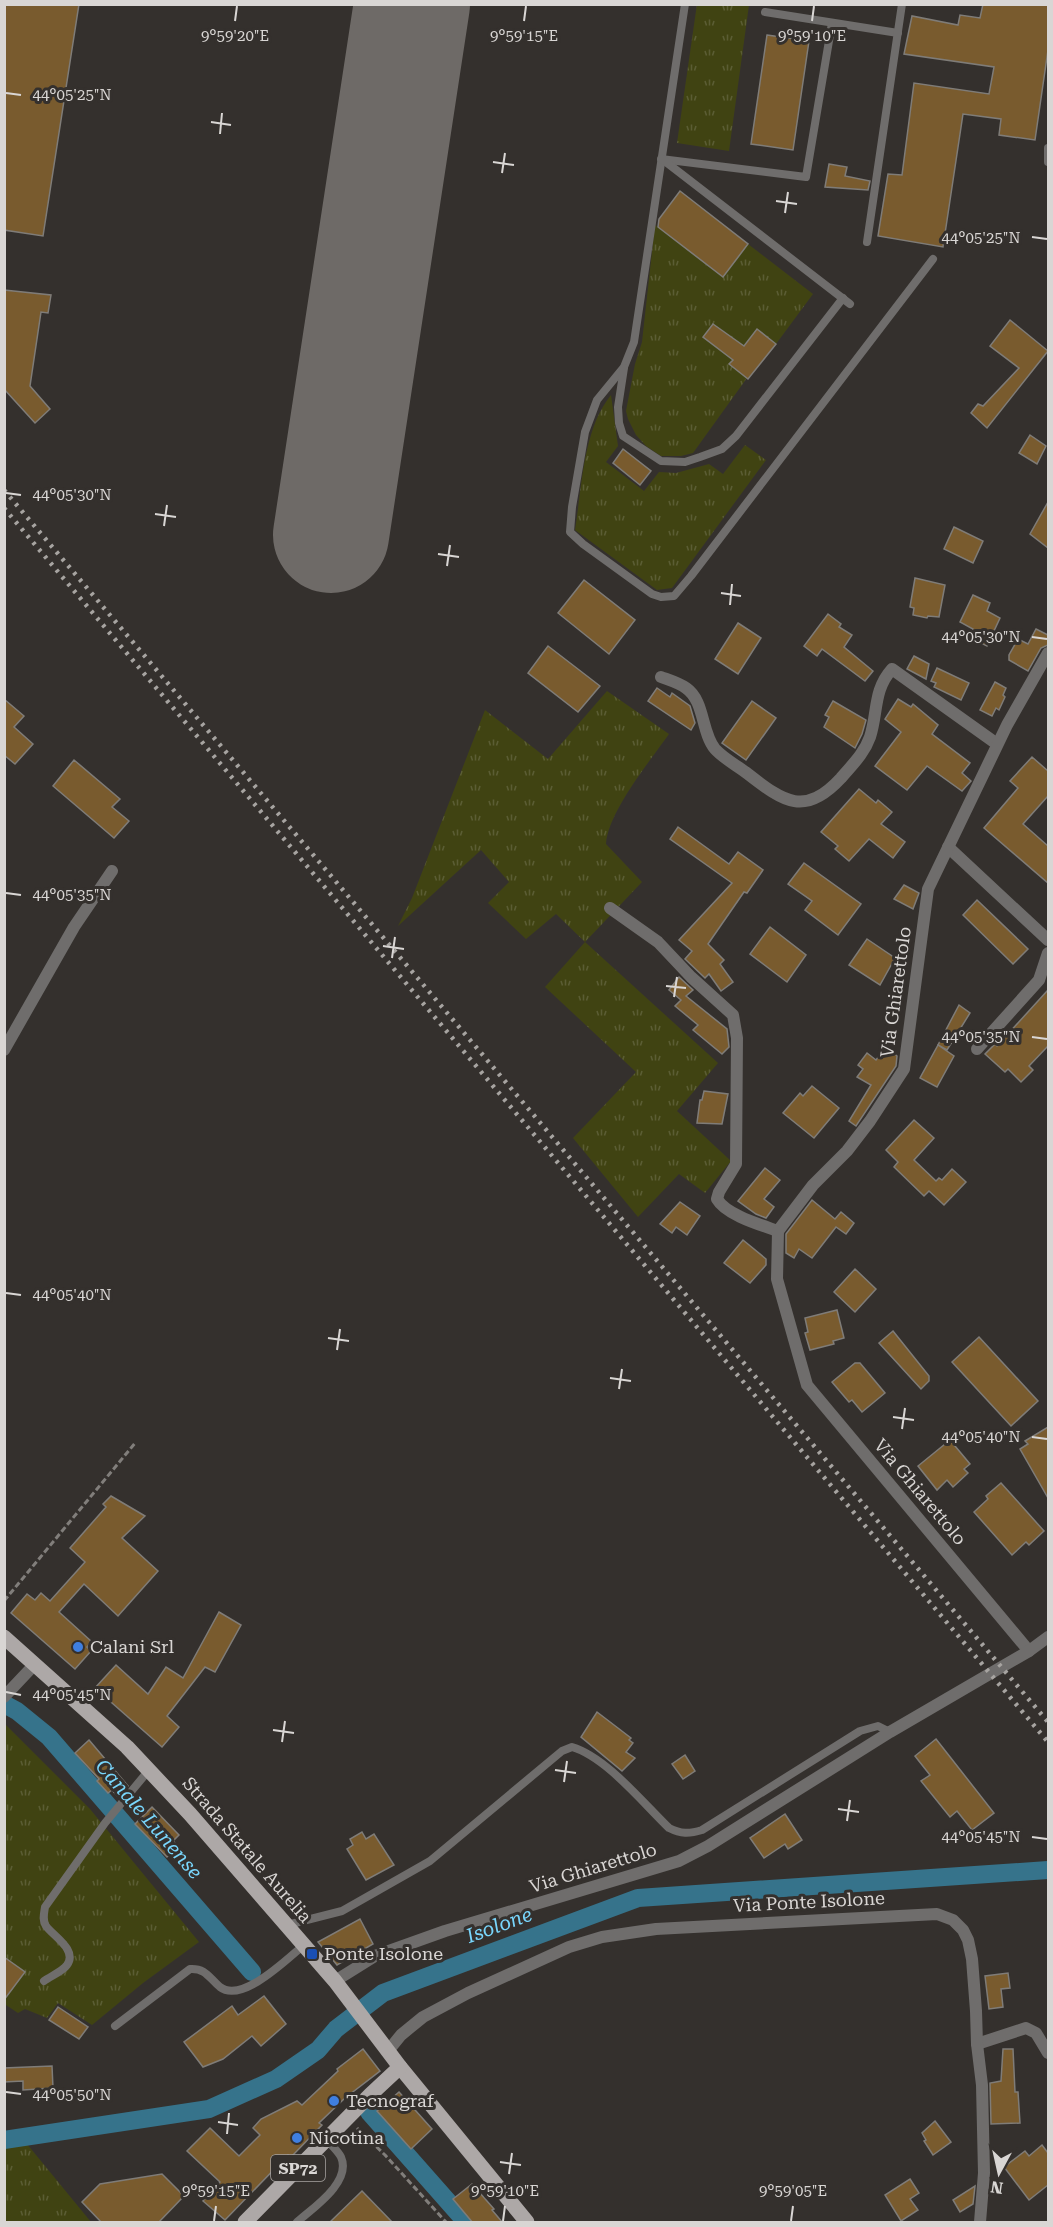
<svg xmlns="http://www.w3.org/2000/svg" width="1053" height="2227" viewBox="0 0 1053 2227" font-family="'Roboto Serif',serif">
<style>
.grass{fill:url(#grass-tufts)}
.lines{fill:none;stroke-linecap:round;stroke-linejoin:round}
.canal{stroke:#36738b;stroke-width:18}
.runway{stroke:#6e6a67;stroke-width:116}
.building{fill:#795b2e;stroke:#7f7c78;stroke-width:1.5}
.path{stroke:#817e7b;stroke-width:3;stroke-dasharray:6 3;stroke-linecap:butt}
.lane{stroke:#6f6d6c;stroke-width:8}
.street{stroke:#6f6d6c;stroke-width:12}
.primary{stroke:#ada8a7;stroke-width:15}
.rail{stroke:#a7a4a1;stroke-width:4.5;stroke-dasharray:3 6;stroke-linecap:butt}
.ticks{fill:none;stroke:#d9d6d4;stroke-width:2}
.shop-dot{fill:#3f7fe0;stroke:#34302d;stroke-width:2}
.transit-dot{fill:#1a4fb4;stroke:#34302d;stroke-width:2}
.labels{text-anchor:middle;stroke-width:6;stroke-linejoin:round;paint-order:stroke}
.shield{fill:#34302d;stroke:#a8a4a2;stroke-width:1.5}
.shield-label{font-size:16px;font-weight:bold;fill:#d9d6d4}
.street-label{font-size:18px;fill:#d9d6d4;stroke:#34302d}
.poi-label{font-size:18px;fill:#d9d6d4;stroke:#34302d;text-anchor:start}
.water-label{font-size:20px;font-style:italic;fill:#79d6fc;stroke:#34302d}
.ticks-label{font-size:15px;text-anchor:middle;fill:#d9d6d4;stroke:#34302d;stroke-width:6;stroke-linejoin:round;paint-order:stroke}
</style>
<defs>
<pattern id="grass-tufts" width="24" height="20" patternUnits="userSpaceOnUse" patternTransform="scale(1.5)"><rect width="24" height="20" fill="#404312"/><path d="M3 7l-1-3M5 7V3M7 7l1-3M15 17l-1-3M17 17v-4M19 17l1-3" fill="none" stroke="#5b5d34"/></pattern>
</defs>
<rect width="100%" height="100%" fill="#34302d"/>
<g class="grass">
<path d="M697 4 749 5 729 151 677 143Z"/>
<path d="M655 225 721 276 748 244 813 294 776 344 757 329 730 364 747 378 693 453 681 456H661L646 446 636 435 628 419 626 411 635 364 642 342Z"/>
<path d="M611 395 618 446 606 462 644 491 659 472 676 473 709 464 723 474 745 445 766 460 672 588 657 590 575 530C582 487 583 429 611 395Z"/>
<path d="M607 691 669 734C650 761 608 812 606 844L642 882 585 942 718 1063 677 1111 731 1161 705 1193 679 1174 638 1217 573 1138 636 1072 545 987 585 942 556 914 526 939 488 903 509 882 481 850 398 926 412 898 485 710 548 759Z"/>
<path d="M5 1724 90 1809 199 1942 143 1983 92 2025 58 2003 47 2018 25 2009 18 2013 6 2005 5 2007Z"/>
<path d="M27 2144 91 2222H5V2147Z"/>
</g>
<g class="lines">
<g class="canal">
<path d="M4 1704 17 1711 49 1737 252 1972"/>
<path d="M369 2112 466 2222"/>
<path d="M4 2140 209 2109 276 2079 318 2050 336 2029 383 1993 638 1898 1048 1870"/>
</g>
<path class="runway" d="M331 535 412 4"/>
</g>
<g class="building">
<path d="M4 4H79L43 236 4 230Z"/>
<path d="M983 4H1048V50L1035 140 999 135 1001 119 963 114 943 247 878 236 888 174 902 175 914 83 989 94 994 67 904 54 912 16 958 25 960 15 980 18Z"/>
<path d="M767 35 809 41 793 150 751 144Z"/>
<path d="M829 164 847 167 845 176 870 181 868 190 825 187Z"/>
<path d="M680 191 748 244 723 277 658 227 659 219Z"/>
<path d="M4 290 51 295 48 313 41 312 30 386 50 409 35 423 4 389Z"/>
<path d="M1010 320 1048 351 987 428 971 413 978 404 983 406 1019 368 990 346Z"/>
<path d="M713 324 744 346 757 329 776 344 748 379 729 364 733 360 703 337Z"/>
<path d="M1030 435 1046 446 1037 464 1019 453Z"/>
<path d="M623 449 651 471 640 485 613 463Z"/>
<path d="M1048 502V548L1030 534Z"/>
<path d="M954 527 983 541 973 563 944 549Z"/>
<path d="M915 578 945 585 939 617 928 616 927 618 913 615 914 608 910 607Z"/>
<path d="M584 580 635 620 609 654 558 613Z"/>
<path d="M973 595 990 603 987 611 1000 618 987 646 969 637 973 629 960 622Z"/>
<path d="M828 614 841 624 839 627 852 635 844 647 873 671 865 681 822 649 817 656 804 646Z"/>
<path d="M738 623 761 638 738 674 715 659Z"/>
<path d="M1036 629 1048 635V645L1041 648 1028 671 1009 660V655L1018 639 1028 644Z"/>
<path d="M548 646 600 686 578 712 528 673Z"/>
<path d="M914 656 929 664 926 679 907 669Z"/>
<path d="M937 668 969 683 961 700 934 687 936 683 931 681Z"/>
<path d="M995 682 1006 688 1003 695 1005 697 999 710 996 708 992 716 980 710Z"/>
<path d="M657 688 670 697 672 693 690 706 695 723 691 730 648 701Z"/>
<path d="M4 699 24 716 14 727 33 744 15 764 4 755Z"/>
<path d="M898 699 911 707 913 704 938 725 932 734 970 763 962 773 971 781 962 791 927 766 907 790 875 766 901 732 885 719Z"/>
<path d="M752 701 776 718 746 760 722 743Z"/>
<path d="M833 701 866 720 862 734 855 748 824 727 829 717 825 715Z"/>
<path d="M1032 757 1048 771V796L1023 824 1048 846V883L984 828 1018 788 1010 781Z"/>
<path d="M74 760 120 799 112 807 129 821 114 838 53 786Z"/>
<path d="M859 789 876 803 878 800 892 812 881 824 905 842 893 858 869 839 849 861 835 849 838 846 821 832Z"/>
<path d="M678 827 729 864 738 852 763 870 747 893 744 892 708 944 724 960 720 964 733 982 721 991 709 974 705 978 685 959 692 951 679 940 732 883 670 839Z"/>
<path d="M804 863 861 904 838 935 805 910 812 901 788 884Z"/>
<path d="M904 885 919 893 913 909 894 899Z"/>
<path d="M977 900 1028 949 1013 964 963 915Z"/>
<path d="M770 927 806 955 787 982 750 954Z"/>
<path d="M867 939 895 958 880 985 849 965Z"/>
<path d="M679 977 693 990 686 996 727 1029 729 1047 722 1054 693 1030 698 1025 675 1006 681 1000 669 990Z"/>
<path d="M1048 990V1046L1029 1066 1033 1070 1021 1082 1008 1069 1005 1072 985 1054 995 1044 997 1046Z"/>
<path d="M959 1005 970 1013 947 1050 938 1045Z"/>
<path d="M938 1045 954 1056 937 1087 920 1078Z"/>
<path d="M886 1047 897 1056 896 1066 856 1126 849 1121 871 1085 857 1077 863 1069 858 1065 867 1053 876 1060Z"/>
<path d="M812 1086 839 1108 814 1138 783 1113 800 1093 803 1096Z"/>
<path d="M704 1091 728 1094 722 1124 697 1123 700 1100H702Z"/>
<path d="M914 1120 934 1138 914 1160 936 1181 939 1178 942 1180 952 1169 966 1182 944 1205 929 1191 924 1196 894 1167 898 1162 886 1150Z"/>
<path d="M765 1168 780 1180 764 1199 774 1207 766 1218 756 1214 738 1201Z"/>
<path d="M812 1200 835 1219 841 1212 854 1223 846 1234 836 1227 812 1258 799 1249 794 1258 786 1253V1234Z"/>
<path d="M680 1202 700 1216 687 1235 676 1227 672 1233 660 1224Z"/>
<path d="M743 1240 766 1259V1265L750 1283 724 1263Z"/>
<path d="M855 1269 876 1289 855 1312 834 1292Z"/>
<path d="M837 1310 844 1338 833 1341 834 1344 810 1350 805 1333 808 1332 805 1318Z"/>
<path d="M893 1331 929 1376V1381L921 1389 879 1343Z"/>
<path d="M979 1337 1038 1401 1011 1426 952 1362Z"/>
<path d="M855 1363H860L885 1393 862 1412 852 1400 849 1402 832 1382Z"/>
<path d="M1048 1427V1498L1020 1449 1028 1444 1025 1441Z"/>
<path d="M950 1440 970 1464 964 1469 968 1473 953 1487 947 1480 937 1490 918 1466Z"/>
<path d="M1001 1483 1044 1531 1029 1545 1026 1542 1012 1555 974 1512 988 1499 986 1496Z"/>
<path d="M111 1496 145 1516 122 1538 158 1571 118 1616 84 1584 59 1612 92 1642 87 1647 91 1651 75 1669 11 1613 27 1594 35 1600 41 1593 50 1601 85 1562 70 1548 106 1507 103 1504Z"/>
<path d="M219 1612 241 1625 215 1672 205 1667 167 1716 179 1727 162 1747 95 1688 116 1665 148 1694 166 1667 183 1678Z"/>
<path d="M597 1712 631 1738 629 1740 633 1743 626 1752 635 1758 622 1771 581 1737Z"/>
<path d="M936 1739 994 1813 972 1830 957 1811 950 1817 921 1781 930 1775 915 1756Z"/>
<path d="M89 1740 128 1786 117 1796 112 1790 108 1793 97 1781 99 1779 75 1753Z"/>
<path d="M685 1755 695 1771 683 1779 672 1764Z"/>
<path d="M152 1807 179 1835 173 1841 178 1846 167 1857 135 1824Z"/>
<path d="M785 1814 802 1840 788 1849 785 1844 764 1858 750 1838Z"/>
<path d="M362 1832 366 1839 374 1834 394 1865 366 1880 347 1849 353 1845 350 1839Z"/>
<path d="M360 1919 373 1944 337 1965 318 1942Z"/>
<path d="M4 1957 25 1972 4 2000Z"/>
<path d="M1008 1973 1010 1988 1001 1989 1003 2007 989 2009 985 1976Z"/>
<path d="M264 1996 286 2024 261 2046 252 2036 223 2059 203 2067 184 2042 232 2006 238 2015Z"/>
<path d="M58 2007 88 2027 79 2039 49 2020Z"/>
<path d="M363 2049 380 2071 345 2098 319 2123 322 2125 291 2157 288 2155 225 2220 203 2201 220 2182 187 2151 210 2128 239 2156 260 2135 253 2128 261 2119 297 2101 302 2105 338 2071 337 2069Z"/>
<path d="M1003 2049H1013L1015 2092H1018L1020 2123 991 2124 990 2083 1001 2081Z"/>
<path d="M52 2066 53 2088 23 2090V2081L4 2082V2068Z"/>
<path d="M399 2092 432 2129 411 2149 377 2111Z"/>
<path d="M935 2121 951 2142 933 2155 924 2141 926 2140 922 2133Z"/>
<path d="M1042 2145 1048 2153V2185L1029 2200 1004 2167 1025 2151 1029 2156Z"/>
<path d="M162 2174 184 2196 158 2223H102L82 2202 100 2184Z"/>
<path d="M910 2179 919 2193 910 2199 918 2210 901 2221 885 2195Z"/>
<path d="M472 2184 494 2209 492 2210 503 2223H473L453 2199Z"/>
<path d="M975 2186 973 2204 960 2212 953 2200Z"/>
<path d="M362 2191 393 2223H329Z"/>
</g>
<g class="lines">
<g class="path">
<path d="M4 1601 136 1442"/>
<path d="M357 2128 385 2155 446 2222"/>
</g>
<g class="lane">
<path d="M685 4 634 342 624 367 597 400 585 432 572 507 570 532 583 544 652 594 661 597 674 596 691 576 933 259"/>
<path d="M765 12 898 33"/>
<path d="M1048 148V162"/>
<path d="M661 159 806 177 832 23"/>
<path d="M662 159 850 304"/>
<path d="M867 242 902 4"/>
<path d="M624 368 618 407 619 423 623 436 661 461 685 462 700 457 722 449 736 436 843 298"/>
<path d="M287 1925 342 1911 430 1861 562 1751 572 1747C606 1757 643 1803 669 1828 681 1834 689 1834 702 1830L860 1731 878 1726 890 1732"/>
<path d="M44 1981C51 1976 63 1971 67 1965 78 1950 53 1936 46 1926 42 1920 44 1914 45 1907L105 1823 149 1770"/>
<path d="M115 2026 190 1969C206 1968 209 1978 220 1987 242 2004 287 1959 304 1945"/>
<path d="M297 2222C313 2208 352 2182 341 2157 338 2151 331 2145 326 2139"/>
</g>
<g class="street">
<path d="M661 677C669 680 679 683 686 688 705 701 701 732 715 749 724 759 738 766 748 774 784 802 805 817 841 778 852 765 864 754 870 737 878 713 873 690 892 669L997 744"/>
<path d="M948 847 1048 940"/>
<path d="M610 908 658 942 691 977 733 1015 737 1038 736 1164 719 1192 717 1199C726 1215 761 1225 778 1231"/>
<path d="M977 1049 1039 980 1048 953"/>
<path d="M4 1050 74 927 112 871"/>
<path d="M1029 1651 807 1385 777 1279 778 1231 813 1185 847 1151 870 1121 904 1069 928 889 1007 725 1048 653"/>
<path d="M4 1697 35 1664"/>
<path d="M335 1981 375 1956 445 1931 679 1861 708 1846 890 1732 1029 1651 1048 1637"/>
<path d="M977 2044 1026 2028 1036 2033 1048 2053"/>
<path d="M388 2051 401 2035 423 2017 468 1993 569 1947 602 1937 656 1929 937 1914 953 1920 963 1930 968 1940 972 1959 976 2011 977 2044 982 2085 984 2173 980 2222"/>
</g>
<g class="primary">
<path d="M4 1637 127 1747 190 1814 335 1981 400 2067 527 2222"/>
<path d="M245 2222 370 2095 400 2067"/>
</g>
<g class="rail">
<path d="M4 490 1048 1722"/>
<path d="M4 508 1048 1742"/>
</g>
</g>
<path class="ticks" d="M235 21 237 6M524 21 526 6M812 21 814 6M6 93 21 95M211 122 231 125M220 134 222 113M493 162 514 165M502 173 505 153M776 201 797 204M785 213 788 192M1032 237 1047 239M6 493 21 495M155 514 176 517M164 526 167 505M438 554 459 557M447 566 450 545M721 593 741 596M730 605 732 584M1032 637 1047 639M6 893 21 895M383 946 404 949M392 958 395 937M666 986 686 988M674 997 677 977M1032 1037 1047 1039M6 1293 21 1295M328 1338 349 1341M337 1350 340 1329M610 1378 631 1381M619 1389 622 1369M893 1417 914 1420M902 1429 905 1408M1032 1437 1047 1439M6 1692 21 1695M273 1730 294 1733M282 1742 285 1721M555 1770 576 1773M564 1782 567 1761M838 1809 859 1812M847 1821 850 1800M1032 1837 1047 1839M6 2092 21 2094M218 2122 238 2125M227 2134 229 2113M500 2162 521 2165M509 2174 512 2153M214 2221 216 2206M503 2221 505 2206M791 2221 793 2206"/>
<g class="shop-dot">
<circle cx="78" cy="1647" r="6"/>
<circle cx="334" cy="2101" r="6"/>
<circle cx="297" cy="2138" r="6"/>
</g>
<rect class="transit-dot" x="306" y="1948" width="12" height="12" rx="3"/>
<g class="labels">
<rect class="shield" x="271" y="2155" width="54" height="26" rx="4.5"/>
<g class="shield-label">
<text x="298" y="2174">SP72</text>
</g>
<g class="street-label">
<text transform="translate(896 992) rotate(-82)" y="6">Via Ghiarettolo</text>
<text transform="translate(920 1492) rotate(50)" y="6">Via Ghiarettolo</text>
<text transform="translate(247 1850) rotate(49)" y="6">Strada Statale Aurelia</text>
<text transform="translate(593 1868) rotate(-17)" y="6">Via Ghiarettolo</text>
<text transform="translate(809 1902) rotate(-3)" y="6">Via Ponte Isolone</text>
</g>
<g class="poi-label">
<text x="90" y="1653">Calani Srl</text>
<text x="324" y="1960">Ponte Isolone</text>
<text x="346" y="2107">Tecnograf</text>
<text x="309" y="2144">Nicotina</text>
</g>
<g class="water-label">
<text transform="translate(149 1819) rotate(49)" y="7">Canale Lunense</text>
<text transform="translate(499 1925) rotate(-20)" y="7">Isolone</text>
</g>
</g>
<g class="ticks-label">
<text x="235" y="41">9°59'20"E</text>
<text x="524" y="41">9°59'15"E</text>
<text x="812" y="41">9°59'10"E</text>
<text x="72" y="100">44°05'25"N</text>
<text x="981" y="243">44°05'25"N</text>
<text x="72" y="500">44°05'30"N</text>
<text x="981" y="642">44°05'30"N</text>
<text x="72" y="900">44°05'35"N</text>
<text x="981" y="1042">44°05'35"N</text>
<text x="72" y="1300">44°05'40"N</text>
<text x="981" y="1442">44°05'40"N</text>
<text x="72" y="1700">44°05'45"N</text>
<text x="981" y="1842">44°05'45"N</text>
<text x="72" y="2100">44°05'50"N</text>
<text x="216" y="2196">9°59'15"E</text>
<text x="505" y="2196">9°59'10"E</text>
<text x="793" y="2196">9°59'05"E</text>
</g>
<rect width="1053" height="2227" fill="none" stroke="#d9d6d4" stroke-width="12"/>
<g transform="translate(999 2173) rotate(188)" stroke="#34302d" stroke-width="4.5" paint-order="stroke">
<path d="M0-4.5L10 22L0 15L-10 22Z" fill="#d9d6d4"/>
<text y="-9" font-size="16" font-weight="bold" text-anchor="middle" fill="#d9d6d4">N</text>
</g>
</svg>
